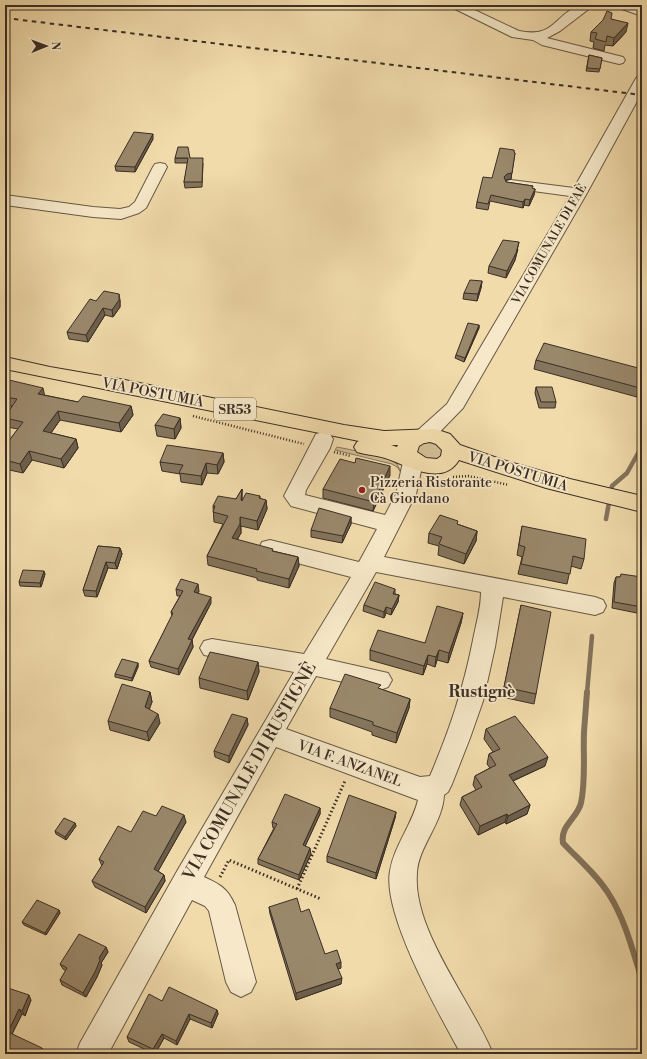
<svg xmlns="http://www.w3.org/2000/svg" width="647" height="1059" viewBox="0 0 647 1059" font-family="'Libre Bodoni',serif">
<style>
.green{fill:#d2be94;stroke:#86765c}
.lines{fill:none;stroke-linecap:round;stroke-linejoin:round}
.stream-far1{stroke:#83725a;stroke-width:4.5}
.stream{stroke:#83725a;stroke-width:6}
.minor-casing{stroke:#685946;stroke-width:2}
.major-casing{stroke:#3b2e25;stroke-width:2}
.path-far1{stroke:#3b2e25;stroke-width:2.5;stroke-dasharray:1 2;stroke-linecap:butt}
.path{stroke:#3b2e25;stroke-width:3;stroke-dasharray:1.5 2.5;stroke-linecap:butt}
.minor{fill:#f6e8c8;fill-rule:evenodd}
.major{fill:#f1dbab;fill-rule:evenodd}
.rail{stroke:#3b2e25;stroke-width:2;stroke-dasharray:4.5 4.5;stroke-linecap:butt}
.wall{fill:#84755c;stroke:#3b2e25}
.shaded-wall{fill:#6c5f4b;stroke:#3b2e25}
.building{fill:#9a886b;stroke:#3b2e25}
.poi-dot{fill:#8f2418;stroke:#f6e8c8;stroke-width:1.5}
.labels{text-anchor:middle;stroke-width:3.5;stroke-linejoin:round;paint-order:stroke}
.far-street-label{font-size:12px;fill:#3b2e25;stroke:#f6e8c8}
.shield{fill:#f6e8c8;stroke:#736656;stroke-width:1}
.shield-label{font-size:13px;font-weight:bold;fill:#3b2e25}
.street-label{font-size:14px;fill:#3b2e25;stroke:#f6e8c8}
.poi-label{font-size:14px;fill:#3b2e25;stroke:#f6e8c8;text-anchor:start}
.quarter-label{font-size:16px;font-weight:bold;fill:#3b2e25;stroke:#f6e8c8}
.near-street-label{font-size:17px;fill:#3b2e25;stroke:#f6e8c8}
</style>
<rect width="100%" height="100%" fill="#f1dbab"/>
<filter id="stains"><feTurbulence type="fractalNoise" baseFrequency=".005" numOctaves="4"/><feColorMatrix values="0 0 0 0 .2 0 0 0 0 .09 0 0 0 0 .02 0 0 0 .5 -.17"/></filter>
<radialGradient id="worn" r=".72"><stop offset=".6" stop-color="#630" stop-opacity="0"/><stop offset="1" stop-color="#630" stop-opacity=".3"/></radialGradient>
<g class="green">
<path d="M423 442H434L447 450 434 466 412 451Z"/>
<path d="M337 447 387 457 397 464 402 474 397 467 392 464 335 450Z"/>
</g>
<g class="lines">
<g class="stream-far1">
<path d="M606 519 612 486 627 473 642 446"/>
<path d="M587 693 592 636"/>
</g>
<path class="stream" d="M587 692C586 706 585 719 584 732 583 756 586 779 581 803 577 819 560 825 563 843 579 860 598 876 610 896 626 922 633 952 642 980"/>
<g class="minor-casing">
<g id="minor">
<path d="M449 5H464L519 31C554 38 553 17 578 6 583 4 589 5 594 5L560 31 547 38 623 57 625 60 623 63 619 64 542 45 533 40 512 37 451 7Z"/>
<path d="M614 5H632L642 8V16L616 7Z"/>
<path d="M642 76V92L587 193 463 408 431 441 424 443 417 441 414 436 417 431 447 404 570 196 511 188 506 187 504 184 506 181 511 180 574 188 635 80 637 77Z"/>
<path d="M160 163 165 164 167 167 146 208 139 213 121 219 93 217 5 205V195L93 207 120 209 129 207 135 202 153 167 155 164Z"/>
<path d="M323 432 330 434 333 439 330 448 306 490 305 495 385 515 396 494 403 462 406 457 413 455 420 457 423 462 416 494 384 557 595 597 603 600 606 606 603 612 595 615 503 597 495 647 483 701 470 738 452 784 448 792 444 795C443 823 418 847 417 873 412 930 472 1002 493 1054H461C439 1014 382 914 390 871 394 846 412 825 418 800L276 747 204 877C221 885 227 888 235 905L256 982 251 992 241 997 231 992 226 982 209 911 205 906 192 900 108 1054H76L80 1043 176 873 294 672 204 655 200 648 204 641 212 639 304 654 351 577 262 554 259 548 262 542 270 540 359 562 377 529 291 506 284 496 316 434ZM376 572 481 592C481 608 476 624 473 640 463 690 450 729 430 776L420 777 286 729 316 676 380 690 388 687 392 680 388 673 326 659Z"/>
</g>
</g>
<g class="major-casing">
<path id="major" d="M5 357 50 367 125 380 344 425 384 431 435 429 450 434 460 445 506 461 570 479 642 496V512L546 488 459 460C442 488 407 465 385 458 376 455 366 455 357 452L354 447 357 442 359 441 5 369ZM430 442 436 444 442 450 441 456 437 459 426 458 417 452 419 446 424 443ZM391 445H398L397 447Z"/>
</g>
<g class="path-far1">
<path d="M193 416 304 444"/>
<path d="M334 452 351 456"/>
<path d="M453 477 468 476 509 485"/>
</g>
<g class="path">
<path d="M220 877 229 860 321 899"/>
<path d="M297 889 345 781"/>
</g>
<use href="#minor" class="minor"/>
<use href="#major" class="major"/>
<path class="rail" d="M5 18 642 95"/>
</g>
<g class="wall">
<path d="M611 19 626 32 613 46 605 45 604 51 593 48 594 42 590 41 591 32Z"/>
<path d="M589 55 602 58 599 72 586 71Z"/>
<path d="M153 139 135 172 116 171 115 166Z"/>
<path d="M514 150 511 179 506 180H505L506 182 533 186 532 188 535 189 534 195 529 206 524 205 523 208 490 201 488 210 476 208 477 202 492 178Z"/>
<path d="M175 158H190L203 163 202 187 185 188 184 182 188 163H175Z"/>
<path d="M518 249 515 260 506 278 488 273 489 266Z"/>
<path d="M482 281 481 288 477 301 463 299 464 293Z"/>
<path d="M120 300V307L113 317 105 315 88 342 69 339 67 332 96 301Z"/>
<path d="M479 325V328L464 362 455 358 456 355Z"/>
<path d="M536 360 642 369V385L637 397 534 369Z"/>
<path d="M5 379 44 395 78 402 131 406 133 415 121 432 60 420 51 433 76 439 78 448 64 468 32 460 23 473 5 469V446L18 429 7 427 5 420V417L12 406 5 405Z"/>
<path d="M536 387 556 402 555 408H539L535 393Z"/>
<path d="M180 418 181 428 175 439 157 436 155 425Z"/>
<path d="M223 453 224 462 218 474 207 473 202 485 181 482 180 474 162 471 160 462Z"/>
<path d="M355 463 390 475 373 511 323 498V489Z"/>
<path d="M242 489V501L260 496V499L266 500 267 509 258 530 241 526V533L237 540 273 551 298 557 299 566 289 588 257 580V578L208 565 207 556 223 524 214 522 213 506 236 499Z"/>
<path d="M351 517V524L342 543 311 537V530Z"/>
<path d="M457 524 477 531 476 541 464 564 438 555 439 546 428 543 429 533Z"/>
<path d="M522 526 584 559 581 569 571 566 567 584 518 574 522 557 517 555Z"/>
<path d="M98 546 120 548 122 554 117 569 108 568 97 597 85 596 83 590Z"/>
<path d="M45 574 41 587 20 586 19 582Z"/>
<path d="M616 577H642V614L612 608 614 583Z"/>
<path d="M176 589 199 591 198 593 211 603 192 640 193 647 179 675 151 667 149 661 172 616 171 612 180 596H177Z"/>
<path d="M395 589V594L399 595 398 602 391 615 386 613 384 618 363 611 364 605Z"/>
<path d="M521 605 536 694 534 704 502 697Z"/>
<path d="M463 613 461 623 448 663 437 660 435 667 427 664 423 675 370 660V650L425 643Z"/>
<path d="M258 662 259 672 248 700 200 688 199 678Z"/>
<path d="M138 663V667L132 681 115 677V674Z"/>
<path d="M380 689 410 699 409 708 396 743 372 735V732L330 717V708Z"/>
<path d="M150 692 152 702 149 709 160 723 149 741 110 730 108 721Z"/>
<path d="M247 718 248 725 229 763 215 757 214 751Z"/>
<path d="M486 729 545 766 513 781 530 805 527 814 506 824 505 822 478 835 460 805 462 797 476 790 473 785 475 776 490 768 487 764 489 754 493 752 484 739Z"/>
<path d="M320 808V814L305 846 311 854 299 880 258 864V859L274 828H273L272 822Z"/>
<path d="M396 812 395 818 376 879 327 862V856Z"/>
<path d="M156 816 186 822 158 871 164 875 165 881 146 913 95 887 92 881 102 866 99 859 131 832Z"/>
<path d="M75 823 76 826 66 840 56 834 55 831Z"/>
<path d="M269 907 301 912 325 954 341 968 338 969 341 984 296 1000 270 914Z"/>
<path d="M59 910 60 913 46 935 24 925 22 922Z"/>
<path d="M106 947 108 952 101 963 102 965 97 977 86 997 62 985 60 980 66 971 63 969 60 964Z"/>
<path d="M5 987 31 1000 25 1016 22 1014 12 1034 45 1053 5 1054Z"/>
<path d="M162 1001 217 1010 218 1014 212 1028 190 1019 177 1045 164 1038 155 1054 129 1042 127 1037Z"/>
</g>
<g class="shaded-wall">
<path d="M628 23 626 32 613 46 614 38Z"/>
<path d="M153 134V139L135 172V167Z"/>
<path d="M515 153 511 179 506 180 503 183 504 177 507 174Z"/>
<path d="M535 189 534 195 529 206 530 200Z"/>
<path d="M525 199 524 205 523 208V202Z"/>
<path d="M519 242 515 260 506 278 507 271Z"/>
<path d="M482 281 481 288 477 301 478 294Z"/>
<path d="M119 294 120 300V307L113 317 112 310Z"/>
<path d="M103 308 105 315 88 342 86 335Z"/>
<path d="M479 325V328L464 362 465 358Z"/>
<path d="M642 382V385L637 397Z"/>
<path d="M43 388 45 397 38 394Z"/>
<path d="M131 406 133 415 121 432 119 423Z"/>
<path d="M58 411 60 420 46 440 43 431Z"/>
<path d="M180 418 181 428 175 439 174 429Z"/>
<path d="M76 439 78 448 64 468 61 459Z"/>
<path d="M29 451 32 460 23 473 20 464Z"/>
<path d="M223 453 224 462 218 474 217 465Z"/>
<path d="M206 463 207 473 202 485 201 476Z"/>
<path d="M390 466V475L373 511 374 502Z"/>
<path d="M242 489V510L241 500Z"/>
<path d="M266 500 267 509 258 530 257 521Z"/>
<path d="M240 517 241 533 233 547 232 538Z"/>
<path d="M351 517V524L342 543 343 536Z"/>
<path d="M477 531 476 541 464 564 466 554Z"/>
<path d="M120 548 122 554 117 569 115 563Z"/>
<path d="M298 557 299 566 289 588V579Z"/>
<path d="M106 562 108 568 97 597 96 591Z"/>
<path d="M44 571 45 574 41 587 40 583Z"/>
<path d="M198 584 199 591 195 599 194 592Z"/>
<path d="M399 595 398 602 391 615 392 609Z"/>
<path d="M211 597V603L189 645 188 639Z"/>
<path d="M386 607V613L384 618V612Z"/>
<path d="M463 613 461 623 448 663 449 653Z"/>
<path d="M192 640 193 647 179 675 178 669Z"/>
<path d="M439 650 437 660 435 667 436 657Z"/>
<path d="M428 655 427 664 423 675 424 666Z"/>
<path d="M258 662 259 672 248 700 247 691Z"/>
<path d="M138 663V667L132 681V678Z"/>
<path d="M150 692 152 702 147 716 145 707Z"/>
<path d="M410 699 409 708 396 743 397 733Z"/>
<path d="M158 714 160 723 149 741 147 732Z"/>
<path d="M247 718 248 725 229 763V756Z"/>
<path d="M548 757 545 766 506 784 509 775Z"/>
<path d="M530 805 527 814 506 824 508 816Z"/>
<path d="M320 808V814L303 851V845Z"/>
<path d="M396 812 395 818 376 879V873Z"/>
<path d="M507 814 505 822 478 835 480 826Z"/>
<path d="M184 815 186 822 156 875 154 869Z"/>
<path d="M75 823 76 826 66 840 65 837Z"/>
<path d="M310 848 311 854 299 880V875Z"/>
<path d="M164 875 165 881 146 913 145 907Z"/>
<path d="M59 910 60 913 46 935 45 933Z"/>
<path d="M106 947 108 952 101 963 102 965 97 977 86 997 83 993 99 958Z"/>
<path d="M341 962V968L336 970V964Z"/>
<path d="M342 978 341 984 296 1000V993Z"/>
<path d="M29 995 31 1000 25 1016 22 1011Z"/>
<path d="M19 1009 22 1014 11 1036 8 1032Z"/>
<path d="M217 1010 218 1014 212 1028 211 1023Z"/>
<path d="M189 1014 190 1019 177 1045 176 1041Z"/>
<path d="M162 1034 164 1038 155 1054 153 1049Z"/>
<path d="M42 1048 45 1053V1054H39Z"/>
</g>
<g class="building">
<path d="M607 11 612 13 611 19 628 23 614 38 607 36 606 42 595 39 597 33 591 32 603 20Z"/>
<path d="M589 55 602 58 600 69 587 68Z"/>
<path d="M134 132 153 134 135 167 115 166Z"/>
<path d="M178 147H188L190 158H203L202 182H184L188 158H175Z"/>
<path d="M500 148 514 150V152L515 153 512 173 507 174 504 177 506 182 533 186 532 188 535 189 530 200 525 199 523 202 491 195 488 204 477 202 483 177 492 178Z"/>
<path d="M503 240 519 242 516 253 507 271 489 266Z"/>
<path d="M470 280 482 281 478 294 464 293Z"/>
<path d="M104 291 119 294V300L112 310 103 308 86 335 67 332 90 299 96 301Z"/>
<path d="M468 323 479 325 465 358 456 355Z"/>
<path d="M544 343 642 369V382L640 388 536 360Z"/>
<path d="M5 379 43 388 38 394 78 402 83 396 131 406 119 423 58 411 43 431 76 439 61 459 29 451 20 464 5 460V446L23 422 5 418V417L17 399 5 397Z"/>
<path d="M536 387H552L556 402H541Z"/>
<path d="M163 414 180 418 174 429 155 425Z"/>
<path d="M167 445 223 453 217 465 206 463 201 476 179 473 183 465 160 462Z"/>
<path d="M356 458 390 466 374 502 323 489 340 459 355 463Z"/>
<path d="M242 489 241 500 242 501 246 493 260 496 259 498 266 500 257 521 240 517V524L232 538 273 549 272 551 298 557 289 579 256 571 257 569 207 556 228 516 213 512 215 506H213L218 496 236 499Z"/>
<path d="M319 508 351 517 343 536 311 530Z"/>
<path d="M440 515 458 521 457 524 477 531 466 554 439 544 442 537 429 533Z"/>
<path d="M522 526 586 539 584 559 573 556 570 574 521 564 525 547 519 545Z"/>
<path d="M98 546 120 548 115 563 106 562 96 591 83 590Z"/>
<path d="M23 570 44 571 40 583 19 582Z"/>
<path d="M621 574 642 577V607L614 602 616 577H620Z"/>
<path d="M181 579 198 584 194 592 211 597 188 639 192 640 178 669 149 661 173 613 171 612 183 591 176 589Z"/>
<path d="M375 582 395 589 393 594 399 595 392 609 386 607 384 612 364 605Z"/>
<path d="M521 605 551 612 536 694 504 687Z"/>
<path d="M437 606 463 613 449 653 439 650 436 657 428 655 424 666 370 650 378 630 425 643Z"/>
<path d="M210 652 258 662 247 691 199 678Z"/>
<path d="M122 659 138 663 132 678 115 674Z"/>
<path d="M345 674 381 685 378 688 410 699 397 733 373 725V722L330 708Z"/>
<path d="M122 684 150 692 145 707 158 714 147 732 108 721Z"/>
<path d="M232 714 247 718 229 756 214 751Z"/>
<path d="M515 716 548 757 509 775 530 805 508 816 507 814 480 826 462 797 482 787 475 776 496 765 489 754 500 749 486 729Z"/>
<path d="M285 794 320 808 303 845 310 848 299 875 258 859 277 824 272 822Z"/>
<path d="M349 795 396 812 376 873 327 856Z"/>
<path d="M162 806 184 815 154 869 164 875 145 907 92 881 104 862 99 859 118 826 131 832 143 811 156 816Z"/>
<path d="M64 818 75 823 65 837 55 831Z"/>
<path d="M297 898 301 912 309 909 325 954 337 950 341 962 336 964 342 978 296 993 269 907Z"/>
<path d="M37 900 59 910 45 933 22 922Z"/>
<path d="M79 934 106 947 99 958 100 960 95 972 83 993 60 980 67 968 60 964Z"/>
<path d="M5 987 29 995 22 1011 19 1009 8 1032 42 1048 39 1054H5Z"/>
<path d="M169 987 217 1010 211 1023 189 1014 176 1041 162 1034 153 1049 127 1037 149 994 162 1001Z"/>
</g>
<circle class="poi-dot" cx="362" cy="490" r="4"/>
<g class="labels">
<g class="far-street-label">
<text transform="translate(549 244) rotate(-60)" y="4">VIA COMUNALE DI FAÈ</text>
</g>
<rect class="shield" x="214" y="398" width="42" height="22" rx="3"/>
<g class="shield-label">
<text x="235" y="414">SR53</text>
</g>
<g class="street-label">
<text transform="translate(153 392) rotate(11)" y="5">VIA POSTUMIA</text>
<text transform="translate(518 471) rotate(17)" y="5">VIA POSTUMIA</text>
<text transform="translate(350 763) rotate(20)" y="5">VIA F. ANZANEL</text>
</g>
<g class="poi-label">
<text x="370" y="487">Pizzeria Ristorante<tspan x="370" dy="16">Cà Giordano</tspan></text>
</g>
<g class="quarter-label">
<text x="482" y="697">Rustignè</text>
</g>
<g class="near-street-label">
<text transform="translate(249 771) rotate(-60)" y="6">VIA COMUNALE DI RUSTIGNÈ</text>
</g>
</g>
<rect width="647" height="1059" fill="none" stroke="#f1dbab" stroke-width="20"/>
<rect x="6" y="6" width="635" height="1047" fill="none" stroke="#3b2e25" stroke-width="2"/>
<rect x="10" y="10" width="627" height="1039" fill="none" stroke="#3b2e25"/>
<g transform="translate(46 46) rotate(89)" stroke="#f6e8c8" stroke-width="3" paint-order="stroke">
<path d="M0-3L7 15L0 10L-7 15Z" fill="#3b2e25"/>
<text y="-6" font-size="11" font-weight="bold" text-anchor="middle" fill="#3b2e25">N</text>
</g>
<rect width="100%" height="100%" filter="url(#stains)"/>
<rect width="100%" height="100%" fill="url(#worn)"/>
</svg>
